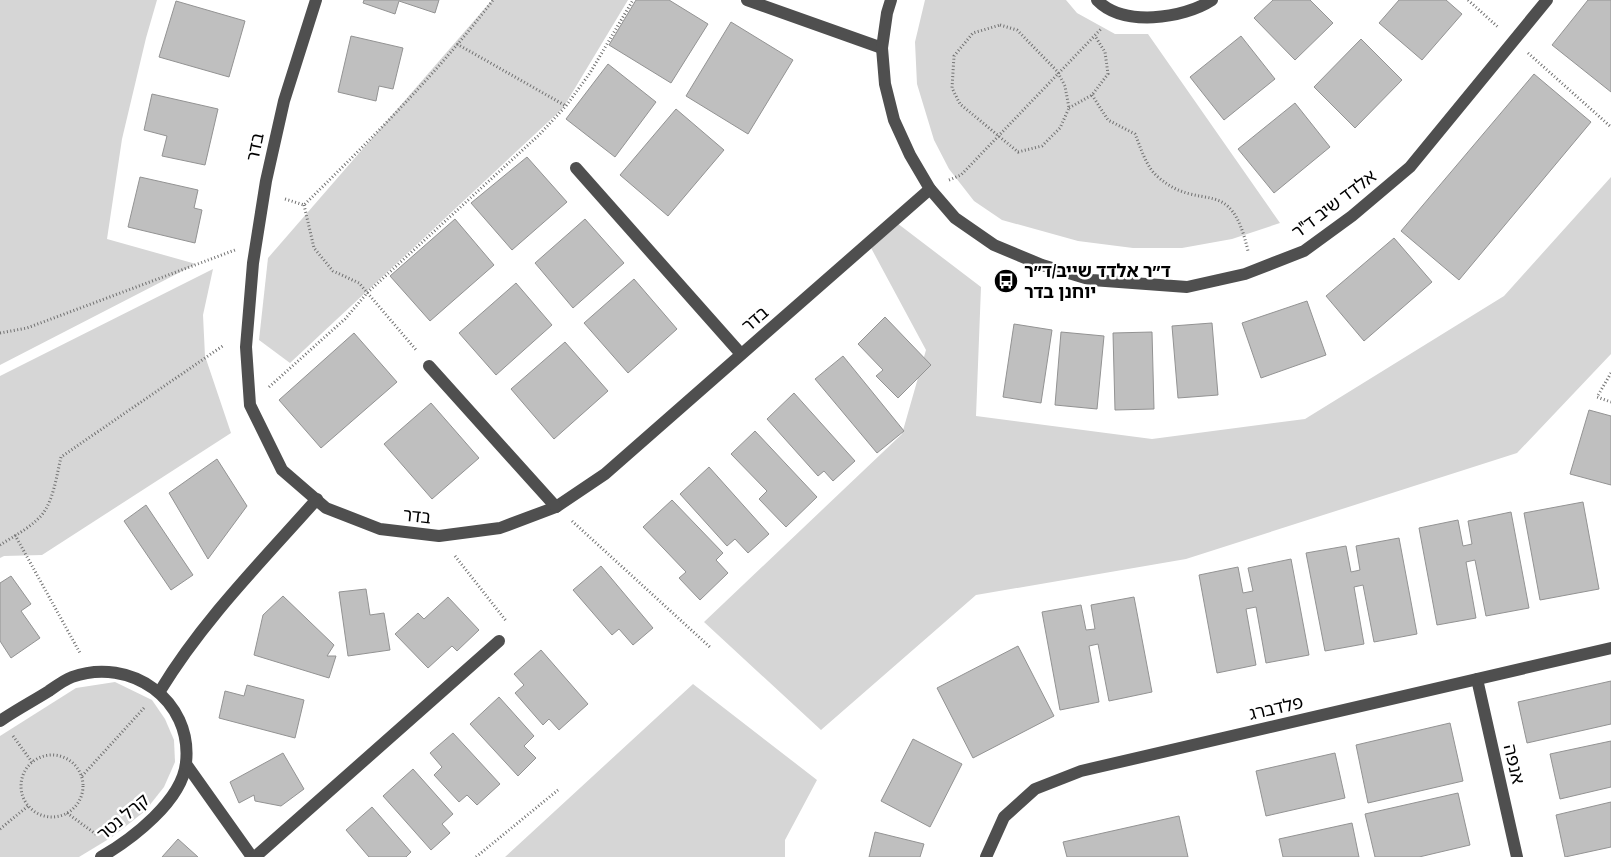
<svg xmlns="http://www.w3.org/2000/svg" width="1611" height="857" viewBox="0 0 1611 857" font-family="'Archivo Narrow','Noto Sans Hebrew',sans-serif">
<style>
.green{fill:#d6d6d6}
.building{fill:#bfbfbf;stroke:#939393}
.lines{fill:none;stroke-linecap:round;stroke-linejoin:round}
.path{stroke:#717171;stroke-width:3;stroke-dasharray:1 2.5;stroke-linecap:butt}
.minor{stroke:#4f4f4f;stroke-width:12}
.labels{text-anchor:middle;stroke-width:5;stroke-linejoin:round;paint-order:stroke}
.street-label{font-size:18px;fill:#000;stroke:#fff}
.poi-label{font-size:18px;font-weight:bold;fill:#000;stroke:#fff;text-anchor:start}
</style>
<rect width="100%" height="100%" fill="#fff"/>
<g class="green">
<path d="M0 0H157L146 38 122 139 107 239 196 264 0 365Z"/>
<path d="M492 0H628L563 108 290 363 259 340 268 258Z"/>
<path d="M925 0H1066L1077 13 1115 34H1148L1280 223 1232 239 1182 248H1133L1078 241 1002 220 974 201 949 169 934 140 917 84 915 42Z"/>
<path d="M1611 177V354L1517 453 1186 559 976 595 821 730 704 622 902 434 926 350 870 246 893 220 981 287 976 416 1152 439 1305 419 1504 296Z"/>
<path d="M213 269 203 315 205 356 231 433 42 555 4 556 0 558V376Z"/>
<path d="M115 682 152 700 165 719 174 740 175 762 164 787 145 811 112 837 79 857H0V736L76 688Z"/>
<path d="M693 684 817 780 785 840V857H505Z"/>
</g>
<g class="building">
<path d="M364 0H439L435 13 399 1 395 14 363 3Z"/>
<path d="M636 0H669L708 24 671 83 609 45Z"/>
<path d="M1273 0H1310L1333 23 1295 60 1254 18Z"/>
<path d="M1399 0H1446L1462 14 1422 60 1379 23Z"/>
<path d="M1588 0H1611V92L1552 45Z"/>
<path d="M176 1 245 21 229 77 159 57Z"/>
<path d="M731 22 793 60 748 134 686 96Z"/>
<path d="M351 36 403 48 393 89 379 86 376 101 338 92Z"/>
<path d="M1241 36 1275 79 1224 120 1190 77Z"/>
<path d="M1361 39 1402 80 1355 128 1314 87Z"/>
<path d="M608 64 656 102 615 157 566 119Z"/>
<path d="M1534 74 1591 122 1459 280 1401 231Z"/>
<path d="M152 94 218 109 205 165 162 156 167 136 144 130Z"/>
<path d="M1295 103 1330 147 1274 193 1238 149Z"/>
<path d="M676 109 724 150 668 216 620 175Z"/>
<path d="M527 157 567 202 512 250 471 203Z"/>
<path d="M140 177 198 190 194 208 202 210 195 243 128 227Z"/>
<path d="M455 219 494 265 430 321 390 276Z"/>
<path d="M585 219 624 263 573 308 535 263Z"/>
<path d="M1394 238 1432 282 1364 341 1326 296Z"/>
<path d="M634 279 677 329 628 373 584 323Z"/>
<path d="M516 283 552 325 496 375 459 333Z"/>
<path d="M1307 301 1326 355 1261 378 1242 323Z"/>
<path d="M885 317 931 365 898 398 876 376 883 370 858 344Z"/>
<path d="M1212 323 1218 395 1178 398 1172 326Z"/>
<path d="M1014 324 1052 330 1041 403 1003 397Z"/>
<path d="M1061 332 1104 336 1097 409 1055 405Z"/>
<path d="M1152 332 1154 409 1115 410 1113 333Z"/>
<path d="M354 333 397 382 321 448 279 400Z"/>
<path d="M565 342 608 391 554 439 511 389Z"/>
<path d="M843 356 904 431 877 453 815 379Z"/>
<path d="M794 393 855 461 833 481 824 471 818 476 767 419Z"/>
<path d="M431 403 479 458 432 499 384 444Z"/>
<path d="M1589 410 1611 416V485L1570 474Z"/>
<path d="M755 431 817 497 786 527 759 499 767 491 731 454Z"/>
<path d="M217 459 247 506 208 559 169 493Z"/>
<path d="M709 467 769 534 748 553 735 539 727 546 680 494Z"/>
<path d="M672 500 723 553 716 560 728 573 700 600 679 578 686 572 643 527Z"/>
<path d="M1583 502 1599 589 1540 600 1524 513Z"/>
<path d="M146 505 193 575 171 590 124 521Z"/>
<path d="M1511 512 1529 608 1486 616 1475 560 1466 562 1476 618 1437 625 1419 528 1458 520 1463 546 1472 544 1468 521Z"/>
<path d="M1399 538 1417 634 1374 642 1363 585 1354 587 1364 644 1325 651 1306 553 1346 546 1351 572 1360 570 1356 546Z"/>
<path d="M1291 559 1309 655 1266 663 1256 607 1246 609 1256 665 1217 673 1199 575 1238 567 1243 593 1253 591 1248 568Z"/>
<path d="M601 566 653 628 633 645 619 629 612 635 573 590Z"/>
<path d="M11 576 31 604 21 611 40 638 11 658 0 641V583Z"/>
<path d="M366 589 370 615 384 613 390 650 348 656 339 592Z"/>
<path d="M283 596 334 645 327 656H336L329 678 254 655 263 615Z"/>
<path d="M448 597 479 630 457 651 452 646 428 668 395 634 418 613 424 619Z"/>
<path d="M1134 597 1152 692 1109 701 1098 644 1089 646 1099 702 1060 710 1042 612 1081 605 1086 630 1095 629 1091 605Z"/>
<path d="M1018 646 1054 716 973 758 937 688Z"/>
<path d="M541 650 588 704 559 730 549 719 543 725 515 693 524 685 514 674Z"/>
<path d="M1611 681V724L1527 743 1518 702Z"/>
<path d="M247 685 304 700 295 738 219 718 225 691 244 696Z"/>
<path d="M499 697 534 736 524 746 536 758 518 776 470 724Z"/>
<path d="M1450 723 1463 781 1368 803 1356 745Z"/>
<path d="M453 733 500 784 477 805 467 795 459 802 434 775 442 767 430 753Z"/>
<path d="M913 739 962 764 930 827 881 801Z"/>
<path d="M1611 741V787L1560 799 1550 754Z"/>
<path d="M283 753 304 789 281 806 255 801 254 795 239 803 230 782Z"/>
<path d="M1335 753 1345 798 1266 816 1256 771Z"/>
<path d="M413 769 453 814 442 824 450 833 431 850 383 796Z"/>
<path d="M1458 793 1470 845 1419 857H1375L1365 814Z"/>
<path d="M1611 802V847L1565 857 1556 815Z"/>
<path d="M372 807 411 852 406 857H369L346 830Z"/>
<path d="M1179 816 1188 857H1067L1063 842Z"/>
<path d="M1352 823 1359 857H1283L1279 839Z"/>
<path d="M875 832 924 844 920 857H869Z"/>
<path d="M178 839 198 857H162Z"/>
</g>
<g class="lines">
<g class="path">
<path d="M1468 0 1499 28"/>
<path d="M1000 25 1017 30 1057 71 1065 86 1069 108 1060 128 1042 146 1018 152 960 104 952 88 954 56 973 33Z"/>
<path d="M457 44 566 106"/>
<path d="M1528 53 1611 127"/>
<path d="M1092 95 1108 120 1135 134C1141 148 1146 167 1158 177 1202 215 1230 172 1248 251"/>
<path d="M1069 108 1092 95 1108 74 1105 52 1095 36"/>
<path d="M949 180 961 175 1102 28"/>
<path d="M285 199 304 205C370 140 437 74 493 0"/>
<path d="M304 205 314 248 333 271 359 283 417 351"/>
<path d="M0 333 27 328 235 250"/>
<path d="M1611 373 1597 397 1611 402"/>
<path d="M269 387 345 319 368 292 539 135 566 106 590 73 633 0"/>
<path d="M572 521 711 648"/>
<path d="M15 535 80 653"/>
<path d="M0 545C14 536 34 526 44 512 54 497 57 474 61 457L224 345"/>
<path d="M455 556 507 622"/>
<path d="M13 736 32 762"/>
<circle cx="52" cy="786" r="31"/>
<path d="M82 776 144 708"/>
<path d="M67 813 97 835"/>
<path d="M0 829 28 806"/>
<path d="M476 857 558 790"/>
</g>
<g class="minor">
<path d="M316 0 284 101 266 181 253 263 246 347 250 405 282 470 326 508 380 529 439 536 500 528 556 507 605 474 930 189"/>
<path d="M747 0 882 48"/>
<path d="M891 0 887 13 882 48 885 84 894 120 910 155 930 189 955 218 994 245 1042 265 1092 280 1187 287 1245 274 1304 251 1352 216 1410 167 1547 0"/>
<path d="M1097 0C1123 27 1183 19 1212 0"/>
<path d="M576 168 741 354"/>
<path d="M429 366 556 507"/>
<path d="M1477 679 1517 857"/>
<path d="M160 691C203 620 262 561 317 499"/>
<path d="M0 721C16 710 33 701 49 691 56 686 64 680 72 677 130 656 193 700 186 763 182 801 132 839 101 857"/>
<path d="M186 764 252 857"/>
<path d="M255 857 499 641"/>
<path d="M986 857 1004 817 1035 789 1081 771 1611 648"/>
</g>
</g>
<defs>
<g id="bus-disc" transform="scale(1.25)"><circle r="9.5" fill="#000" stroke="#fff"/><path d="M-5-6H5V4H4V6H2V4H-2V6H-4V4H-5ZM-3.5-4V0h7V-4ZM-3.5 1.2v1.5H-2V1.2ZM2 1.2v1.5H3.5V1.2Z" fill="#fff"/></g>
</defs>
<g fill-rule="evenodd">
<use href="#bus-disc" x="1006" y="281"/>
</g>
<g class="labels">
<g class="street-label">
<text transform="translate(255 147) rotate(-78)" y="6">בדר</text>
<text transform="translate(1334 204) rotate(-37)" y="6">אלדד שיב ד"ר</text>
<text transform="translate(755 319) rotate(-41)" y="6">בדר</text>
<text transform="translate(417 516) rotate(6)" y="6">בדר</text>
<text transform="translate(1276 708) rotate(-13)" y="6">פלדברג</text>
<text transform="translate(1514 764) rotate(77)" y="6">אנפה</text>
<text transform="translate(123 817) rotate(-40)" y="6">קרל נטר</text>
</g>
<g class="poi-label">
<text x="1024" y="277">ד״ר אלדד שייב/ד״ר<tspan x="1024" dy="21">יוחנן בדר</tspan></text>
</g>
</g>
</svg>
